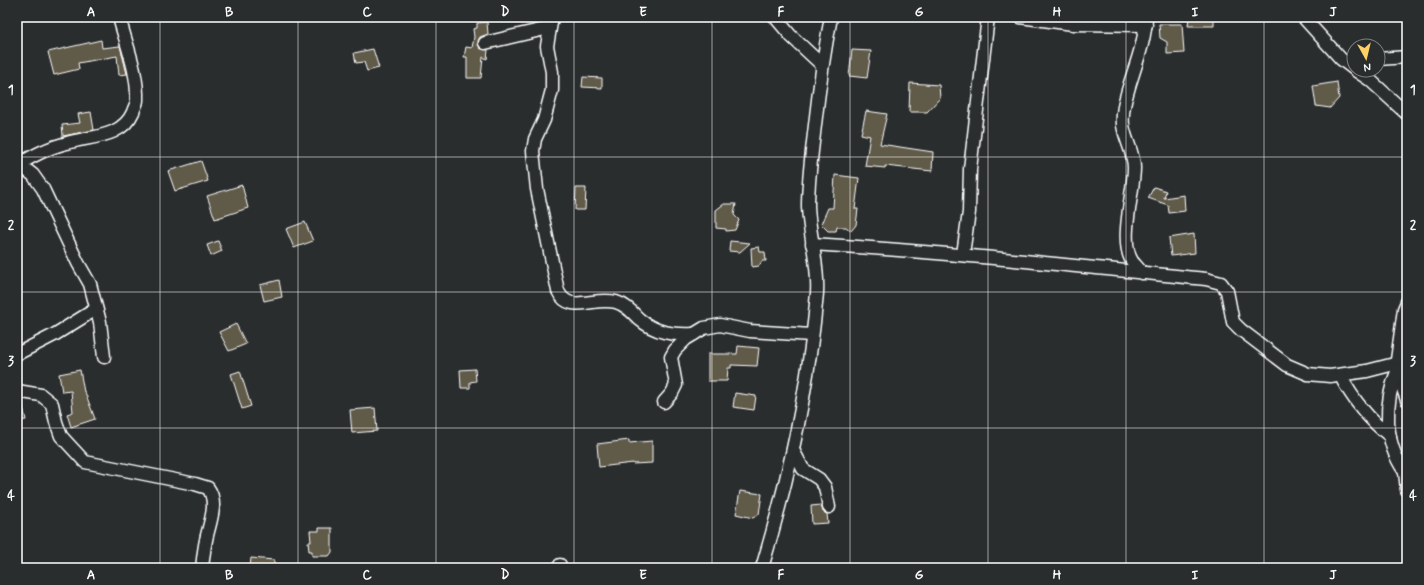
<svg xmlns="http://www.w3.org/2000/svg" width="1424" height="585" viewBox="0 0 1424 585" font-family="Mynerve,sans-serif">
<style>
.building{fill:#615a4a;stroke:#fff}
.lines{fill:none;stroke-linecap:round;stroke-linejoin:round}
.minor-casing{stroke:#fff;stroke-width:15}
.minor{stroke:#2a2d2e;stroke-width:12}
.grid{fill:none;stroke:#fff;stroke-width:1;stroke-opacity:0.55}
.neatline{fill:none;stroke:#fff;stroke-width:1.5}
.grid-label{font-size:13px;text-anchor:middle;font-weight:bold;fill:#fff}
</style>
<rect width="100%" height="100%" fill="#2a2d2e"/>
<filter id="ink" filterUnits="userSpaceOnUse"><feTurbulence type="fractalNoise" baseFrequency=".025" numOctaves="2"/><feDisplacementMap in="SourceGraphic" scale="8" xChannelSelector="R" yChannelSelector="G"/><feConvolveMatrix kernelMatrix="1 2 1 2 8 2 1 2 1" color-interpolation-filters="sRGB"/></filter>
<g filter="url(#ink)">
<g class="building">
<path d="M1189 17H1214V26H1188Z"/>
<path d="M487 22 488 34 480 37 478 41 480 48 488 50 487 59 483 57 481 78H467V57H464L466 47 472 48 474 37 473 29 477 28V23Z"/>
<path d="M1159 24H1182L1184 53 1167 54V42L1160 38Z"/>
<path d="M101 40 102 48 120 46 127 74 119 75 117 56 78 63 79 69 54 75 48 52Z"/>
<path d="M373 49 379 68 367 71 364 62 356 63 354 53Z"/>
<path d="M852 50 871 51 867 78 849 76Z"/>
<path d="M583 77 602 78V88L582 87Z"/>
<path d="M1337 82 1339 98 1330 108 1316 106 1313 86Z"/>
<path d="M910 83 939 85 940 98 927 112H909Z"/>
<path d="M866 111 887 114 880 144 933 152 932 171 885 166V168L865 166 870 136 861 134Z"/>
<path d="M91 112 94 130 63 136 62 125 80 123 78 114Z"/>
<path d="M201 161 208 181 175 191 168 171Z"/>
<path d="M835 175 859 178 855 209H858L856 225 851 231 846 227H837L836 231H828L821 224 828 208H833Z"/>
<path d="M242 185 248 208 215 219 207 196Z"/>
<path d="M1154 187 1166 191 1164 198 1184 195 1185 211 1169 213 1168 205 1148 198Z"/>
<path d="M576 188H586L585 210H575Z"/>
<path d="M724 204H736L734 215 739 220 735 230 726 231V229L716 228V210Z"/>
<path d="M305 222 313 241 294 248 286 229Z"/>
<path d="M1194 234 1195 253 1171 256 1169 238Z"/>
<path d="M218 241 222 251 211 256 207 245Z"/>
<path d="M730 241 750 243 740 252 729 251Z"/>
<path d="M759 247 760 252H765L766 261H762L759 266 752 267 751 248Z"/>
<path d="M279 280 282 297 264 301 260 285Z"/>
<path d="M236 324 246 344 229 351 219 332Z"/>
<path d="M738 346 759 348 757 366 731 365V368H728L727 381H708V354H737Z"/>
<path d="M475 369 476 381 470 382V388H461L460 370Z"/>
<path d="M80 370 84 392H85L95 419 71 427 67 414 73 412 71 391 62 392 59 374Z"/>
<path d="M240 371 251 406 242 409 231 374Z"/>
<path d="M735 393 756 396 754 410 733 407Z"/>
<path d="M17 399H21L26 420 17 421Z"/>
<path d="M375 408 377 431 352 433 350 410Z"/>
<path d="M629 440V443L652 441V463L633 464V463L599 467 597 444Z"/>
<path d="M740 491 762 494 759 514 753 518 736 514Z"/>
<path d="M821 505 823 512 827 514 828 523 812 524 811 506Z"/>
<path d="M319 528H332V552L329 556H312V551H309L308 542H311L310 531H319Z"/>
<path d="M251 558 274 560V568H250Z"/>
</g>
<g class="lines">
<g class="minor-casing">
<g id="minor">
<path d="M552 17 547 46 552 72V90L544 120 535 139 533 151 537 189 558 291C569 315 593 296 616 302 626 305 632 312 639 319 655 333 673 335 694 334"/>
<path d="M775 17 791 36 822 65"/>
<path d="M1020 17 1073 24 1146 25"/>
<path d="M1303 17 1341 59 1354 69"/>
<path d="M485 43 549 28"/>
<path d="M1378 59 1407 57"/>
<path d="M1355 70 1370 80 1407 114"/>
<path d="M19 164 33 175 43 189 78 263 90 284 100 322 104 357"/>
<path d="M17 165C33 156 49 147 67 143 91 136 122 138 133 112 134 108 137 104 137 100 138 72 126 44 119 17"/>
<path d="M812 244C944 252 1075 266 1206 279L1221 283 1227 291 1233 322 1241 330 1287 365 1308 374 1330 376 1367 371 1398 363"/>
<path d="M963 254 969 212 970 169 988 17"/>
<path d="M1142 273C1139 268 1135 265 1132 261 1119 241 1134 192 1134 168 1134 154 1127 143 1124 130 1122 124 1123 112 1124 106 1130 76 1145 48 1146 17"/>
<path d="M1407 302 1404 309 1397 360 1402 386 1407 400"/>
<path d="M17 354 54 335 96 309"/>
<path d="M1398 369C1384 402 1383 441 1405 472"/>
<path d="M1340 375C1352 398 1369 420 1390 436"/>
<path d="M17 391 41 395 52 404 56 422 61 436 85 462 195 484 208 488C219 503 209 524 206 540 204 549 203 559 202 568"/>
<path d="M664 402 672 393 676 385 671 357 675 350 686 339 704 328 720 325 750 331 811 335"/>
<path d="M793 450 803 469 819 479 825 487 829 507"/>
<path d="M1407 460 1405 472 1407 490"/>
<path d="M560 565V568"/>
<path d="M762 568C789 478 809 386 817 293 819 263 809 236 808 206 808 179 812 152 815 125 819 89 824 53 831 17"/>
</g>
</g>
<use href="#minor" class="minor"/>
</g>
</g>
<path class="grid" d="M160 17V568M298 17V568M436 17V568M574 17V568M712 17V568M850 17V568M988 17V568M1126 17V568M1264 17V568M17 157H1407M17 292H1407M17 428H1407"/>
<rect width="1424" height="585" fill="none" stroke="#2a2d2e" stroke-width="44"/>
<g transform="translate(1366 58) rotate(172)"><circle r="19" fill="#2a2d2e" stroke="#7f8182"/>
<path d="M0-3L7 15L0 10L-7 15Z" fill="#ffd166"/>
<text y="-6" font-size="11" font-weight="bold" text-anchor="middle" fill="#ffffff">N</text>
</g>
<rect x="22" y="22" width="1380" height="541" class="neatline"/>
<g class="grid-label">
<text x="91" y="16">A</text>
<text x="229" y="16">B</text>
<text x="367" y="16">C</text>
<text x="505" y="16">D</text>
<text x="643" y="16">E</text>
<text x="781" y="16">F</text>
<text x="919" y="16">G</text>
<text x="1057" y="16">H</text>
<text x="1195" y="16">I</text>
<text x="1333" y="16">J</text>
<text x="11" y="94">1</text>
<text x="1413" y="94">1</text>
<text x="11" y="229">2</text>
<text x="1413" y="229">2</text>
<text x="11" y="365">3</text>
<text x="1413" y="365">3</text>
<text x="11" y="500">4</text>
<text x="1413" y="500">4</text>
<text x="91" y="579">A</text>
<text x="229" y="579">B</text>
<text x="367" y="579">C</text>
<text x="505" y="579">D</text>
<text x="643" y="579">E</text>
<text x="781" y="579">F</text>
<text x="919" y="579">G</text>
<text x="1057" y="579">H</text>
<text x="1195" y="579">I</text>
<text x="1333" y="579">J</text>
</g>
</svg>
